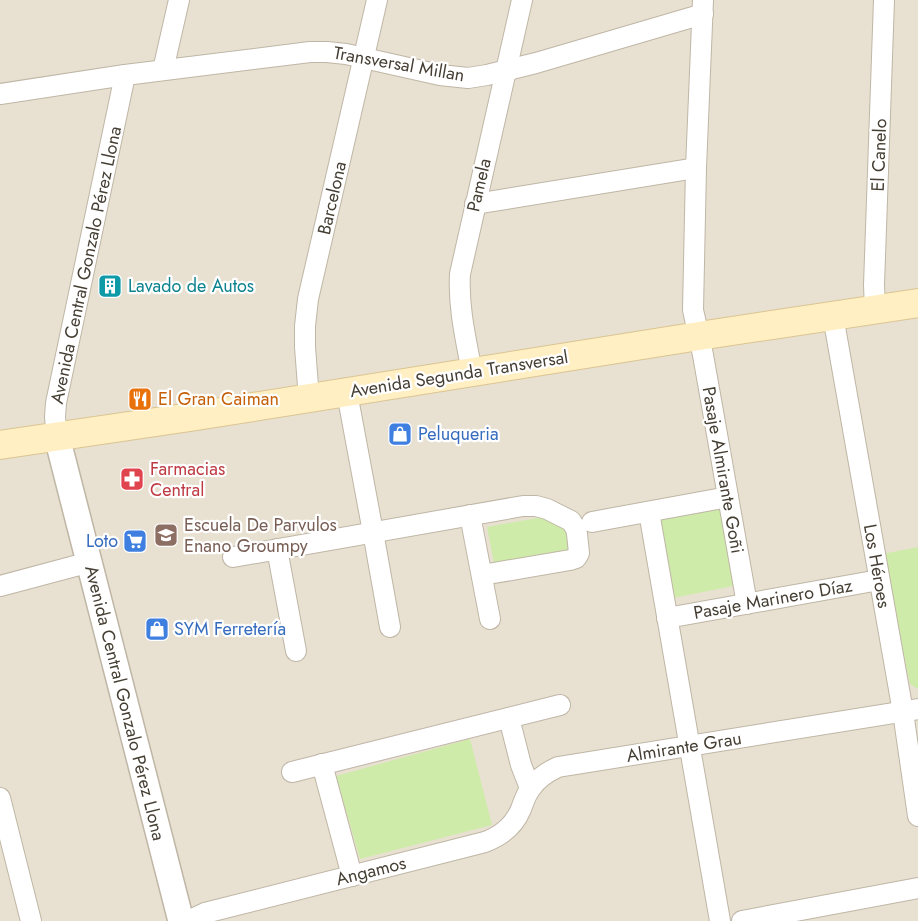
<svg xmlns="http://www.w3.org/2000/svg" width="918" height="921" viewBox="0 0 918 921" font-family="Jost,sans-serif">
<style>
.residential{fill:#e8e0d1}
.green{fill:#ceeba9}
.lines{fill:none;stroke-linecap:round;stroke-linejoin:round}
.minor-casing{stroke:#bfb6a6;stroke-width:22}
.tertiary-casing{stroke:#bfb6a6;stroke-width:28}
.secondary-casing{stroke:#dac592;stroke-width:30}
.minor{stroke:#fff;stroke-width:20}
.tertiary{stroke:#fff;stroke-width:25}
.secondary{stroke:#ffefc2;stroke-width:28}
.labels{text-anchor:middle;stroke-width:4.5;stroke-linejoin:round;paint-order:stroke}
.street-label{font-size:18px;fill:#453e33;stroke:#fff}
.culture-label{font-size:18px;fill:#0d838f;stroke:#fff;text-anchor:start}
.food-label{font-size:18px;fill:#c56008;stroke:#fff;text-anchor:start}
.shop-label{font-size:18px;fill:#366cbe;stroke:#fff;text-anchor:start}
.health-label{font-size:18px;fill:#be3a42;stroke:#fff;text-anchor:start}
.education-label{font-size:18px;fill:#785e54;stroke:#fff;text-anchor:start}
</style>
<rect width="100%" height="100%" fill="#f3eee4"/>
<rect class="residential" x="0" y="0" width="918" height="921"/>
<g class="green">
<path d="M722 506 738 585 673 598 657 520Z"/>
<path d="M548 516 570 529 575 553 495 568 487 527Z"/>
<path d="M918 547V689L910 684 883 554Z"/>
<path d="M470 739 492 825 360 859 336 776Z"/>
</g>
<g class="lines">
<g class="minor-casing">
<g id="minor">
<path d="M703 0 696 168 693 310 703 355 747 604"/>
<path d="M163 70 179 0"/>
<path d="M0 94 125 75 310 52H327L346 54 440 75 468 78 487 75 536 63 703 14"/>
<path d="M475 204 696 168"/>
<path d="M875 310 874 285 884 0"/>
<path d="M833 316 903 712 918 816"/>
<path d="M472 372C466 340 458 307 460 274L522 0"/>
<path d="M347 393 373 532 390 627"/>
<path d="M309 399 305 347V326L308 299 377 0"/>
<path d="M57 437 55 417 56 403 125 75"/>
<path d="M649 512 720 921"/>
<path d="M470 515 490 619"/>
<path d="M592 522 728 497"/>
<path d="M277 549 296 651"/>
<path d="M233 557 523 506H536L547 509 571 521 576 529 577 534 579 553 576 558 570 560 482 575"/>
<path d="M0 586 90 562"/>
<path d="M667 618 879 580"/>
<path d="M509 718 521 765 530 788"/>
<path d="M322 764 352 876"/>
<path d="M292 772 560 705"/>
<path d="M0 798 31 921"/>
<path d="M188 921 205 913 485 842C501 836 514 826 521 809 524 801 526 794 531 788 538 778 547 772 558 767L918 709"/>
<path d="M742 921 918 888"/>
</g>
</g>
<g class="tertiary-casing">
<path id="tertiary" d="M57 437 181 921"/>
</g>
<g class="secondary-casing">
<path id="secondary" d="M0 445 190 417 699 336 918 303"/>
</g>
<use href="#minor" class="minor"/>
<use href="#tertiary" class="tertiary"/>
<use href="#secondary" class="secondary"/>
</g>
<defs>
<g id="building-square" transform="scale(1.25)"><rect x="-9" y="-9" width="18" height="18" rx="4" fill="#0f9aa8" stroke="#fff"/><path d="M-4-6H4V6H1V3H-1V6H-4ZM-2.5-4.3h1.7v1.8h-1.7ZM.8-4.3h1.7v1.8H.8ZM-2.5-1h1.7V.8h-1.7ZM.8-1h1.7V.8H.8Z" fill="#fff"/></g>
<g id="restaurant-square" transform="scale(1.25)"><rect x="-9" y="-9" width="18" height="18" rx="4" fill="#e8710a" stroke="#fff"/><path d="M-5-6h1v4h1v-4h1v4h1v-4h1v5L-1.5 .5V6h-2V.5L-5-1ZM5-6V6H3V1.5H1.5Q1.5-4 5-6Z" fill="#fff"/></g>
<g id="shop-square" transform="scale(1.25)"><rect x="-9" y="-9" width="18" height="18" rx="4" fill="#3f7fe0" stroke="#fff"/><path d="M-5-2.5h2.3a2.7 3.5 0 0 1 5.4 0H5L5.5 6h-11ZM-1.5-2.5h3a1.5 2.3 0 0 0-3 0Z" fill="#fff"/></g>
<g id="pharmacy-square" transform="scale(1.25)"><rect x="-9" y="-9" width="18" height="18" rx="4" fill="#e0444e" stroke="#fff"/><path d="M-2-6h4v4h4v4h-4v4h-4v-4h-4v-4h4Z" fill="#fff"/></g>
<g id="school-square" transform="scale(1.25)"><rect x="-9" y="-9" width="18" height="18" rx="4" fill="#8d6e63" stroke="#fff"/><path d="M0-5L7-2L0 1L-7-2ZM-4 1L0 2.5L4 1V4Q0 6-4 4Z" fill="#fff"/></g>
<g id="supermarket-square" transform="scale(1.25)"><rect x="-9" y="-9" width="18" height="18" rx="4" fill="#3f7fe0" stroke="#fff"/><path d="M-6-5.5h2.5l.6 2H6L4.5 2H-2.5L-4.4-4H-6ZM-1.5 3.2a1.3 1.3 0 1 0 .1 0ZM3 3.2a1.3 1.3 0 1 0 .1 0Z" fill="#fff"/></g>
</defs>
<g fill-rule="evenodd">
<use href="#building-square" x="110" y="286"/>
<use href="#restaurant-square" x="140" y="399"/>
<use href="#shop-square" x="400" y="434"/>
<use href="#pharmacy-square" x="132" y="479"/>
<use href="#school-square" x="166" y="535"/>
<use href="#supermarket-square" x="135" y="541"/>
<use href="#shop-square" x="157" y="629"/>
</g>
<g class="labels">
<g class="street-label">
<text transform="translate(399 64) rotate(10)" y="6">Transversal Millan</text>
<text transform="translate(879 155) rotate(-88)" y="6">El Canelo</text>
<text transform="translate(479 185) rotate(-77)" y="6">Pamela</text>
<text transform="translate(332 198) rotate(-77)" y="6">Barcelona</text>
<text transform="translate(86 265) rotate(-78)" y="6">Avenida Central Gonzalo Pérez Llona</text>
<text transform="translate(459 374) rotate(-9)" y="6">Avenida Segunda Transversal</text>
<text transform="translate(723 470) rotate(80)" y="6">Pasaje Almirante Goñi</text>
<text transform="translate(877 566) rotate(80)" y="6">Los Héroes</text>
<text transform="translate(773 599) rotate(-10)" y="6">Pasaje Marinero Díaz</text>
<text transform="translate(125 703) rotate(76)" y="6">Avenida Central Gonzalo Pérez Llona</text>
<text transform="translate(684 747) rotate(-9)" y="6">Almirante Grau</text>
<text transform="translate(371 871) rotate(-14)" y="6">Angamos</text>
</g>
<g class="culture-label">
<text x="128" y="292">Lavado de Autos</text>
</g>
<g class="food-label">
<text x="158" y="405">El Gran Caiman</text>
</g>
<g class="shop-label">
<text x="418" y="440">Peluqueria</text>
<text x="118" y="547" text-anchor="end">Loto</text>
<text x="174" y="635">SYM Ferretería</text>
</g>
<g class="health-label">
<text x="150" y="475">Farmacias<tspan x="150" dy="21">Central</tspan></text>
</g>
<g class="education-label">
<text x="184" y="531">Escuela De Parvulos<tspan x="184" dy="21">Enano Groumpy</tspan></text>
</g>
</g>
</svg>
